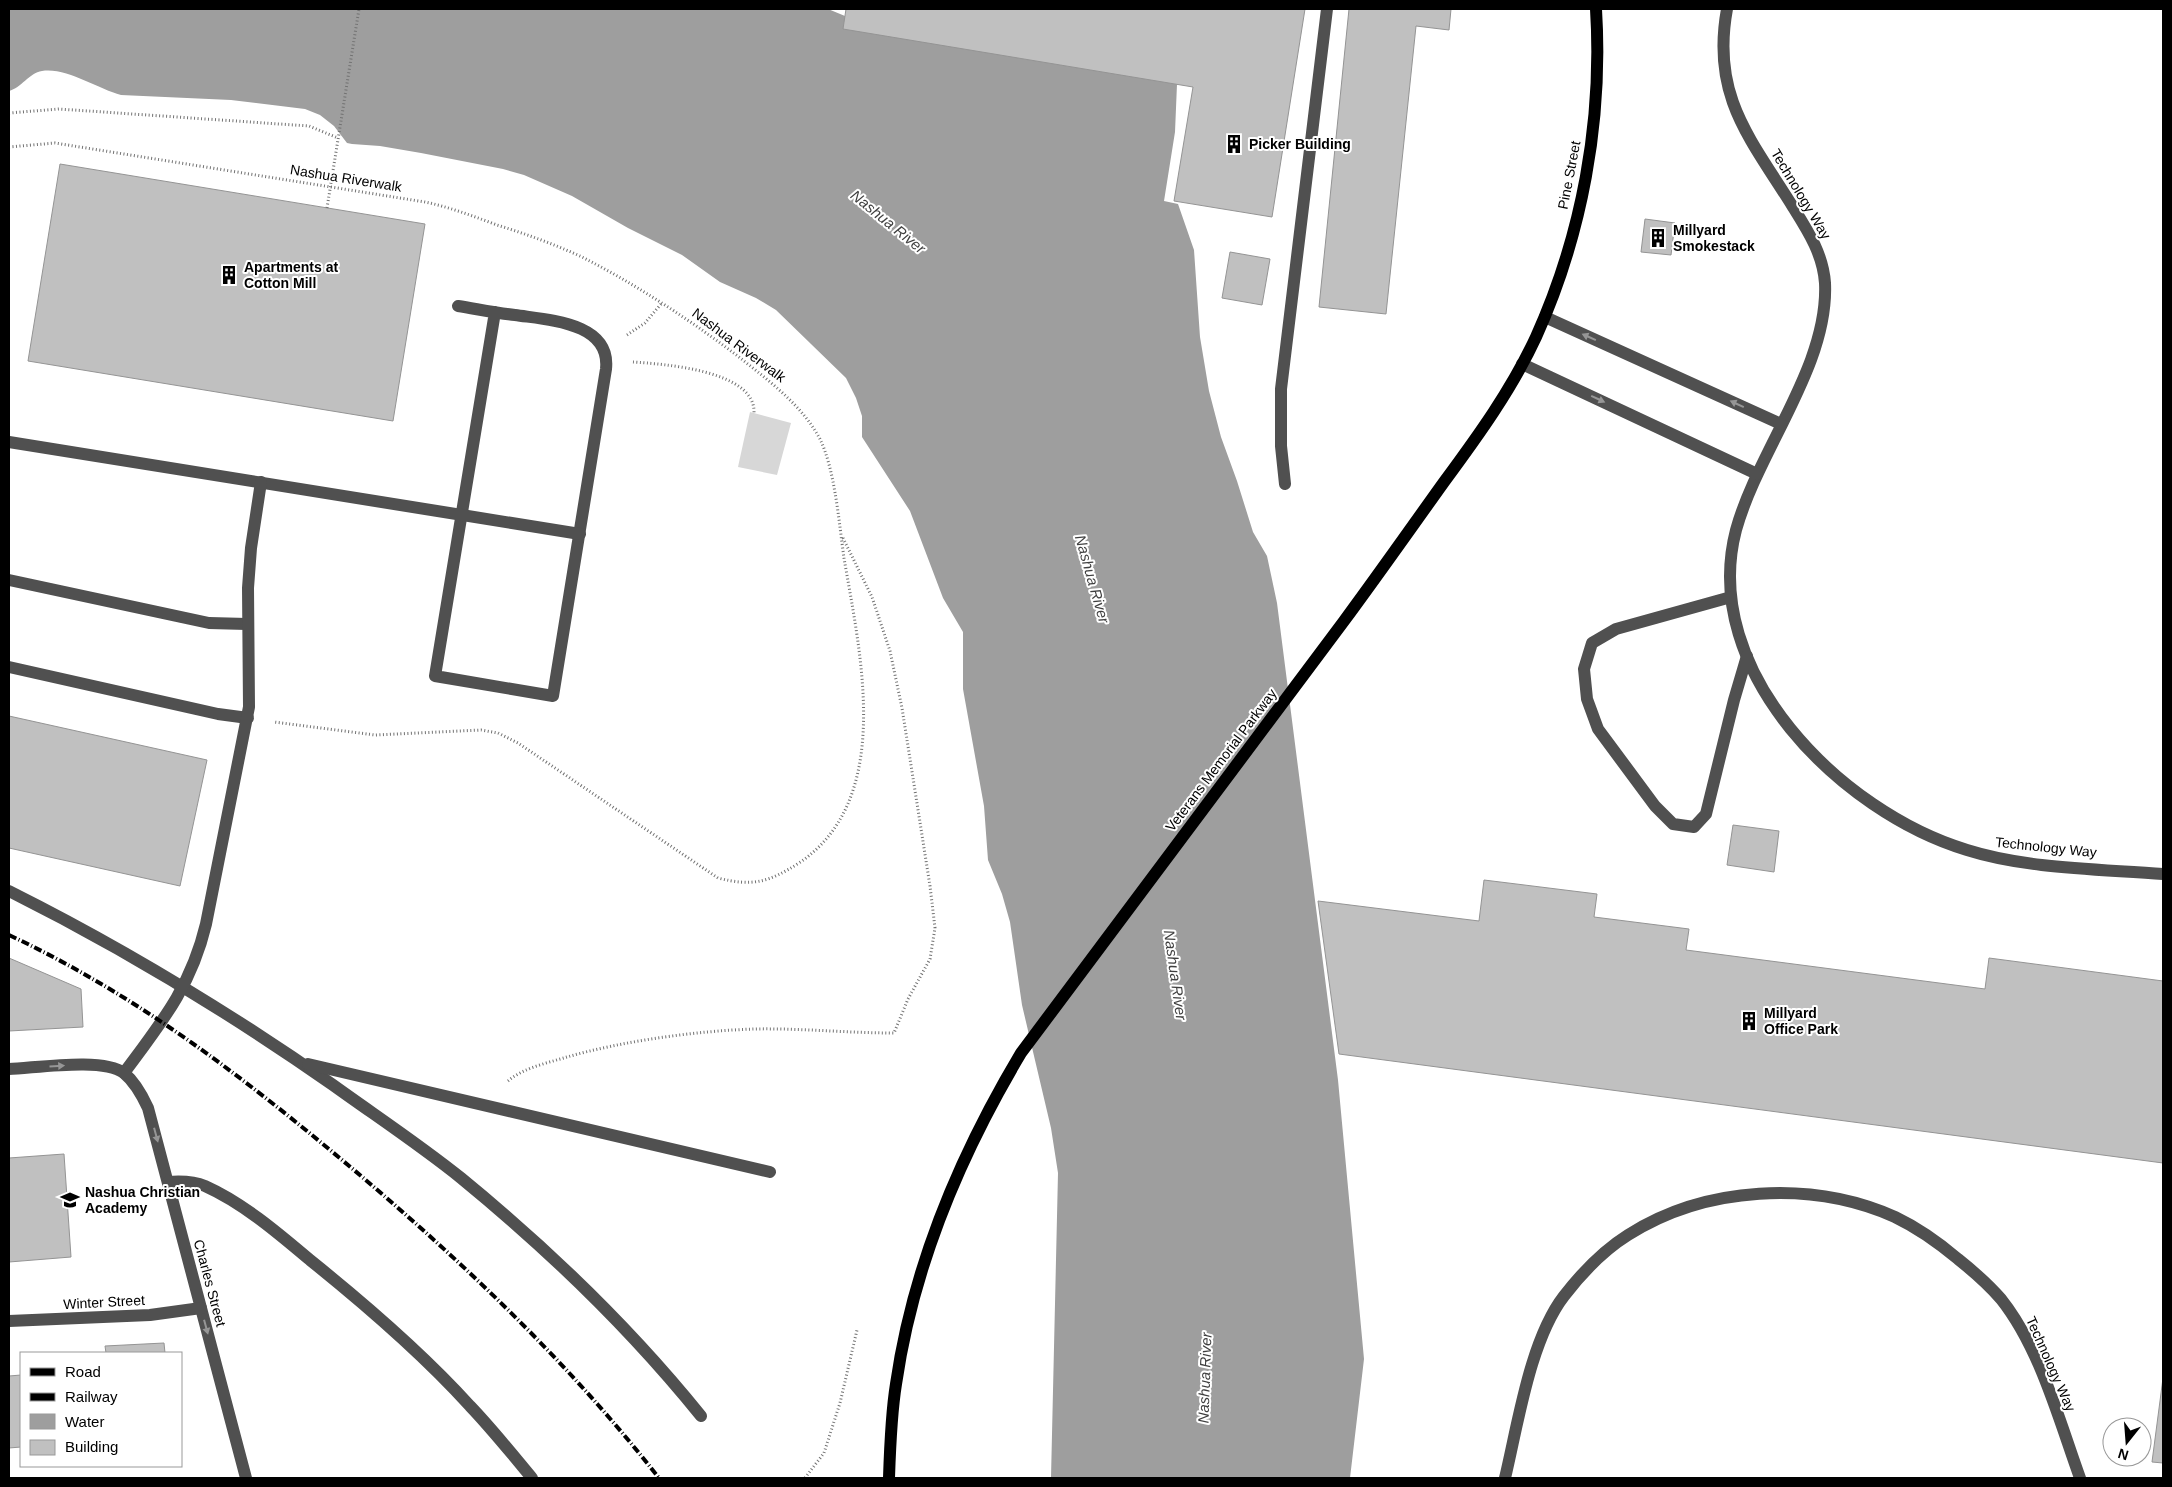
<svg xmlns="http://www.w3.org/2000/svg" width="2172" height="1487" viewBox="0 0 2172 1487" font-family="Helvetica,sans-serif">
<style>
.green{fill:#d7d7d7}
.water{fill:#9e9e9e}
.building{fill:#c0c0c0;stroke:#949494}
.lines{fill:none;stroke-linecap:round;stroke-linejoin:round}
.path{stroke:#727272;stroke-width:3;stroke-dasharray:1 2.5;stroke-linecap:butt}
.minor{stroke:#505050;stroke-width:12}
.major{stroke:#000;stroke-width:12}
.rail{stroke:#000;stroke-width:4;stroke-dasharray:8 2.5 1 2.5;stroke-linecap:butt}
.oneway{fill:#969696}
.labels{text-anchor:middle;stroke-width:4;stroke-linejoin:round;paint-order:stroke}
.poi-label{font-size:14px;font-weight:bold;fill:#000;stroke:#fff;text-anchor:start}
.street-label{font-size:14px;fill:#000;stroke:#fff}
.water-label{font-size:15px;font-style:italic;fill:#3f3f3f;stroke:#fff}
</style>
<rect width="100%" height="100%" fill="#fff"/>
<path class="green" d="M750 412 791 423 777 475 738 467Z"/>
<path class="water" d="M9 9H828L845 16 1177 84 1175 132 1164 201 1178 204 1194 250 1200 337 1209 391 1221 437 1237 481 1253 532 1267 556 1277 603 1338 1080 1364 1359 1350 1478H1051L1058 1173 1051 1128 1022 1005 1010 922 1002 894 988 860 984 806 963 689V632L943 598 910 511 862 437V416L856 398 846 378 776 310 756 298 720 282 682 255 628 228 572 196 524 175 503 169 421 153 380 146 352 144 347 143 334 126 320 115 305 109 231 100 121 95C98 89 66 67 42 71 29 73 21 88 9 91Z"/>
<g class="building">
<path d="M846 9H1305L1272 217 1174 201 1193 87 843 29Z"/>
<path d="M1349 9H1451L1449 30 1416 26 1386 314 1319 307Z"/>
<path d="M60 164 425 224 393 421 28 361Z"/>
<path d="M1645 219 1675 223 1671 255 1641 252Z"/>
<path d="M1230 252 1270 259 1262 305 1222 298Z"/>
<path d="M9 716 207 760 180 886 9 848Z"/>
<path d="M1733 825 1779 831 1774 872 1727 865Z"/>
<path d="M1484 880 1597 894 1594 917 1689 929 1686 950 1985 989 1989 958 2163 981V1163L1339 1054 1318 901 1479 921Z"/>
<path d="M9 958 81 989 83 1027 9 1031Z"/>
<path d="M64 1154 71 1257 9 1262V1158Z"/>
<path d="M164 1343 165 1353H106L105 1346Z"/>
<path d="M21 1375V1447L9 1448V1376Z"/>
<path d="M2163 1378V1463L2152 1462Z"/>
</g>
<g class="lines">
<g class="path">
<path d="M9 113 59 109 309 126 338 138"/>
<path d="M9 147 55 143 425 202C449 207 473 216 497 225 526 234 554 244 582 257 637 285 690 320 739 357 769 381 802 405 820 439 835 470 839 523 844 558 860 653 895 799 799 863 769 882 753 887 718 878L518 743 498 733 481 730 375 735 274 722"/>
<path d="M327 208 359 9"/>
<path d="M627 335 645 323 661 304"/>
<path d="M633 362C662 364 756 370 754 413"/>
<path d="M508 1081C523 1068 547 1063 567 1057 623 1041 695 1031 754 1029 800 1028 847 1033 894 1033L908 999 930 959 935 928 930 886 902 708 890 651 872 597 842 536"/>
<path d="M805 1478 824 1453 840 1403 857 1330"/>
</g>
<g class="minor">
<path d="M1727 9C1711 96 1750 138 1793 207 1808 231 1823 254 1825 283 1829 366 1758 450 1736 530 1699 671 1841 812 1967 850 2027 869 2100 869 2163 874"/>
<path d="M458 306C477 309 496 313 515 315 548 320 611 322 606 369L553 696 435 676 495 312"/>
<path d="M1545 317 1781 424"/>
<path d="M1522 364 1757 474"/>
<path d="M9 442 580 534"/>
<path d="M1285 484 1281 446V389L1327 9"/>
<path d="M9 580 209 623 247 624"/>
<path d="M1731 597 1616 629 1592 643 1584 669 1587 699 1598 729 1655 806 1673 824 1694 827 1706 814 1734 700 1747 656"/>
<path d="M9 667 218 714 248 718"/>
<path d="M9 891C121 947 230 1013 333 1085 376 1116 420 1145 461 1178 549 1250 630 1328 701 1416"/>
<path d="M308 1064 770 1172"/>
<path d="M9 1069C36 1068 103 1057 124 1073 135 1082 142 1095 148 1108L246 1478"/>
<path d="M124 1073C161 1023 191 987 206 924L249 707 248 588 251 548 261 482"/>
<path d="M168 1182C181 1181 193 1181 205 1186 243 1203 278 1233 310 1260 366 1305 422 1353 470 1406 492 1429 512 1454 532 1478"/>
<path d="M9 1321 150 1315 201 1308"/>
<path d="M1505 1478C1518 1424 1530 1340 1564 1296 1581 1274 1604 1250 1628 1235 1705 1186 1812 1180 1895 1217 1918 1228 1939 1243 1958 1259 1973 1271 1988 1284 2001 1299 2040 1348 2059 1420 2080 1478"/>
</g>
<path class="major" d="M889 1478C890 1447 891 1415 896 1384 913 1266 960 1155 1021 1053 1128 909 1236 765 1344 621 1378 575 1411 528 1444 482 1478 436 1512 389 1536 337 1582 235 1603 121 1596 9"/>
<path class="rail" d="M9 935C135 994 242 1076 348 1165 461 1260 568 1362 659 1478"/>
</g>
<defs><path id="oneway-solid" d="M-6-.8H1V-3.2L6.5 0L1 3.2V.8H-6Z" transform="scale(1.25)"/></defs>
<g class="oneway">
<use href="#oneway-solid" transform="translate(1589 337) rotate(-156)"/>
<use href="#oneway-solid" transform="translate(1598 399) rotate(25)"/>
<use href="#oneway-solid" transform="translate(1737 404) rotate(-155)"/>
<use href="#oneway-solid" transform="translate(57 1066) rotate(-3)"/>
<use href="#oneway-solid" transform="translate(156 1135) rotate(75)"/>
<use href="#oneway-solid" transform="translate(206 1327) rotate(75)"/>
</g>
<defs>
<g id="building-bare" transform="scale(1.5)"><path d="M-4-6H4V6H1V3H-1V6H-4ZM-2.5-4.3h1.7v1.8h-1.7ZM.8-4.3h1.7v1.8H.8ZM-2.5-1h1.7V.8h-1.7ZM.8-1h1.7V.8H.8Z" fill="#000" stroke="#fff" stroke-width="2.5" paint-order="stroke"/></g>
<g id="school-bare" transform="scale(1.5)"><path d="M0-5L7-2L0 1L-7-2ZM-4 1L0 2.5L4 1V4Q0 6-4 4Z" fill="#000" stroke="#fff" stroke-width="2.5" paint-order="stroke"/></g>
</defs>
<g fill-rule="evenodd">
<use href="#building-bare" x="1234" y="144"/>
<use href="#building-bare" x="1658" y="238"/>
<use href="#building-bare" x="229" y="275"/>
<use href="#building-bare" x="1749" y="1021"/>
<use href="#school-bare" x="70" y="1200"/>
</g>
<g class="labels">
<g class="poi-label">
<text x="1249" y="149">Picker Building</text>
<text x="1673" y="235">Millyard<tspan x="1673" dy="16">Smokestack</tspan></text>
<text x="244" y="272">Apartments at<tspan x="244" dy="16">Cotton Mill</tspan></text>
<text x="1764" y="1018">Millyard<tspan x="1764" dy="16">Office Park</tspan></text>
<text x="85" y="1197">Nashua Christian<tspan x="85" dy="16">Academy</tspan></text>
</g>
<g class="street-label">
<text transform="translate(1569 175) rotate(-79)" y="5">Pine Street</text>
<text transform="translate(346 178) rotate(9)" y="5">Nashua Riverwalk</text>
<text transform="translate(1801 194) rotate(59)" y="5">Technology Way</text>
<text transform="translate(739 345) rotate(37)" y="5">Nashua Riverwalk</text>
<text transform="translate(1221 760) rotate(-53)" y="5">Veterans Memorial Parkway</text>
<text transform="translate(2046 847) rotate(6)" y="5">Technology Way</text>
<text transform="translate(210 1283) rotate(75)" y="5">Charles Street</text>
<text transform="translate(104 1302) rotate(-3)" y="5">Winter Street</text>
<text transform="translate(2051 1364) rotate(66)" y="5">Technology Way</text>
</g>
<g class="water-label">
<text transform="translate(888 222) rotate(39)" y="5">Nashua River</text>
<text transform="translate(1092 579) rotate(74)" y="5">Nashua River</text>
<text transform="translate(1175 975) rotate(82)" y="5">Nashua River</text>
<text transform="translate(1205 1378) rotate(-88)" y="5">Nashua River</text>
</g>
</g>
<rect width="2172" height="1487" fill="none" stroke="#000000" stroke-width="20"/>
<rect x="20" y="1352" width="162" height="115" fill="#ffffff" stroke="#999999"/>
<rect x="30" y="1368" width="25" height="8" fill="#000000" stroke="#999999"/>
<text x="65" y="1377" font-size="15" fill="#000000">Road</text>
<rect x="30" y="1393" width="25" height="8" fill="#000000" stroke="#999999"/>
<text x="65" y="1402" font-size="15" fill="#000000">Railway</text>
<rect x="30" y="1414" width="25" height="15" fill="#9e9e9e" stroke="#999999"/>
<text x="65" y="1427" font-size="15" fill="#000000">Water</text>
<rect x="30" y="1440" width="25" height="15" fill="#c0c0c0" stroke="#999999"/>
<text x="65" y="1452" font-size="15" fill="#000000">Building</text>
<g transform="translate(2127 1442) rotate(197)"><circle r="24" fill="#ffffff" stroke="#999999"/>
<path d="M0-4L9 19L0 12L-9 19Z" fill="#000000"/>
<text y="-8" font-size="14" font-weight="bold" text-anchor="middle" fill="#000000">N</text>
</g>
</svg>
